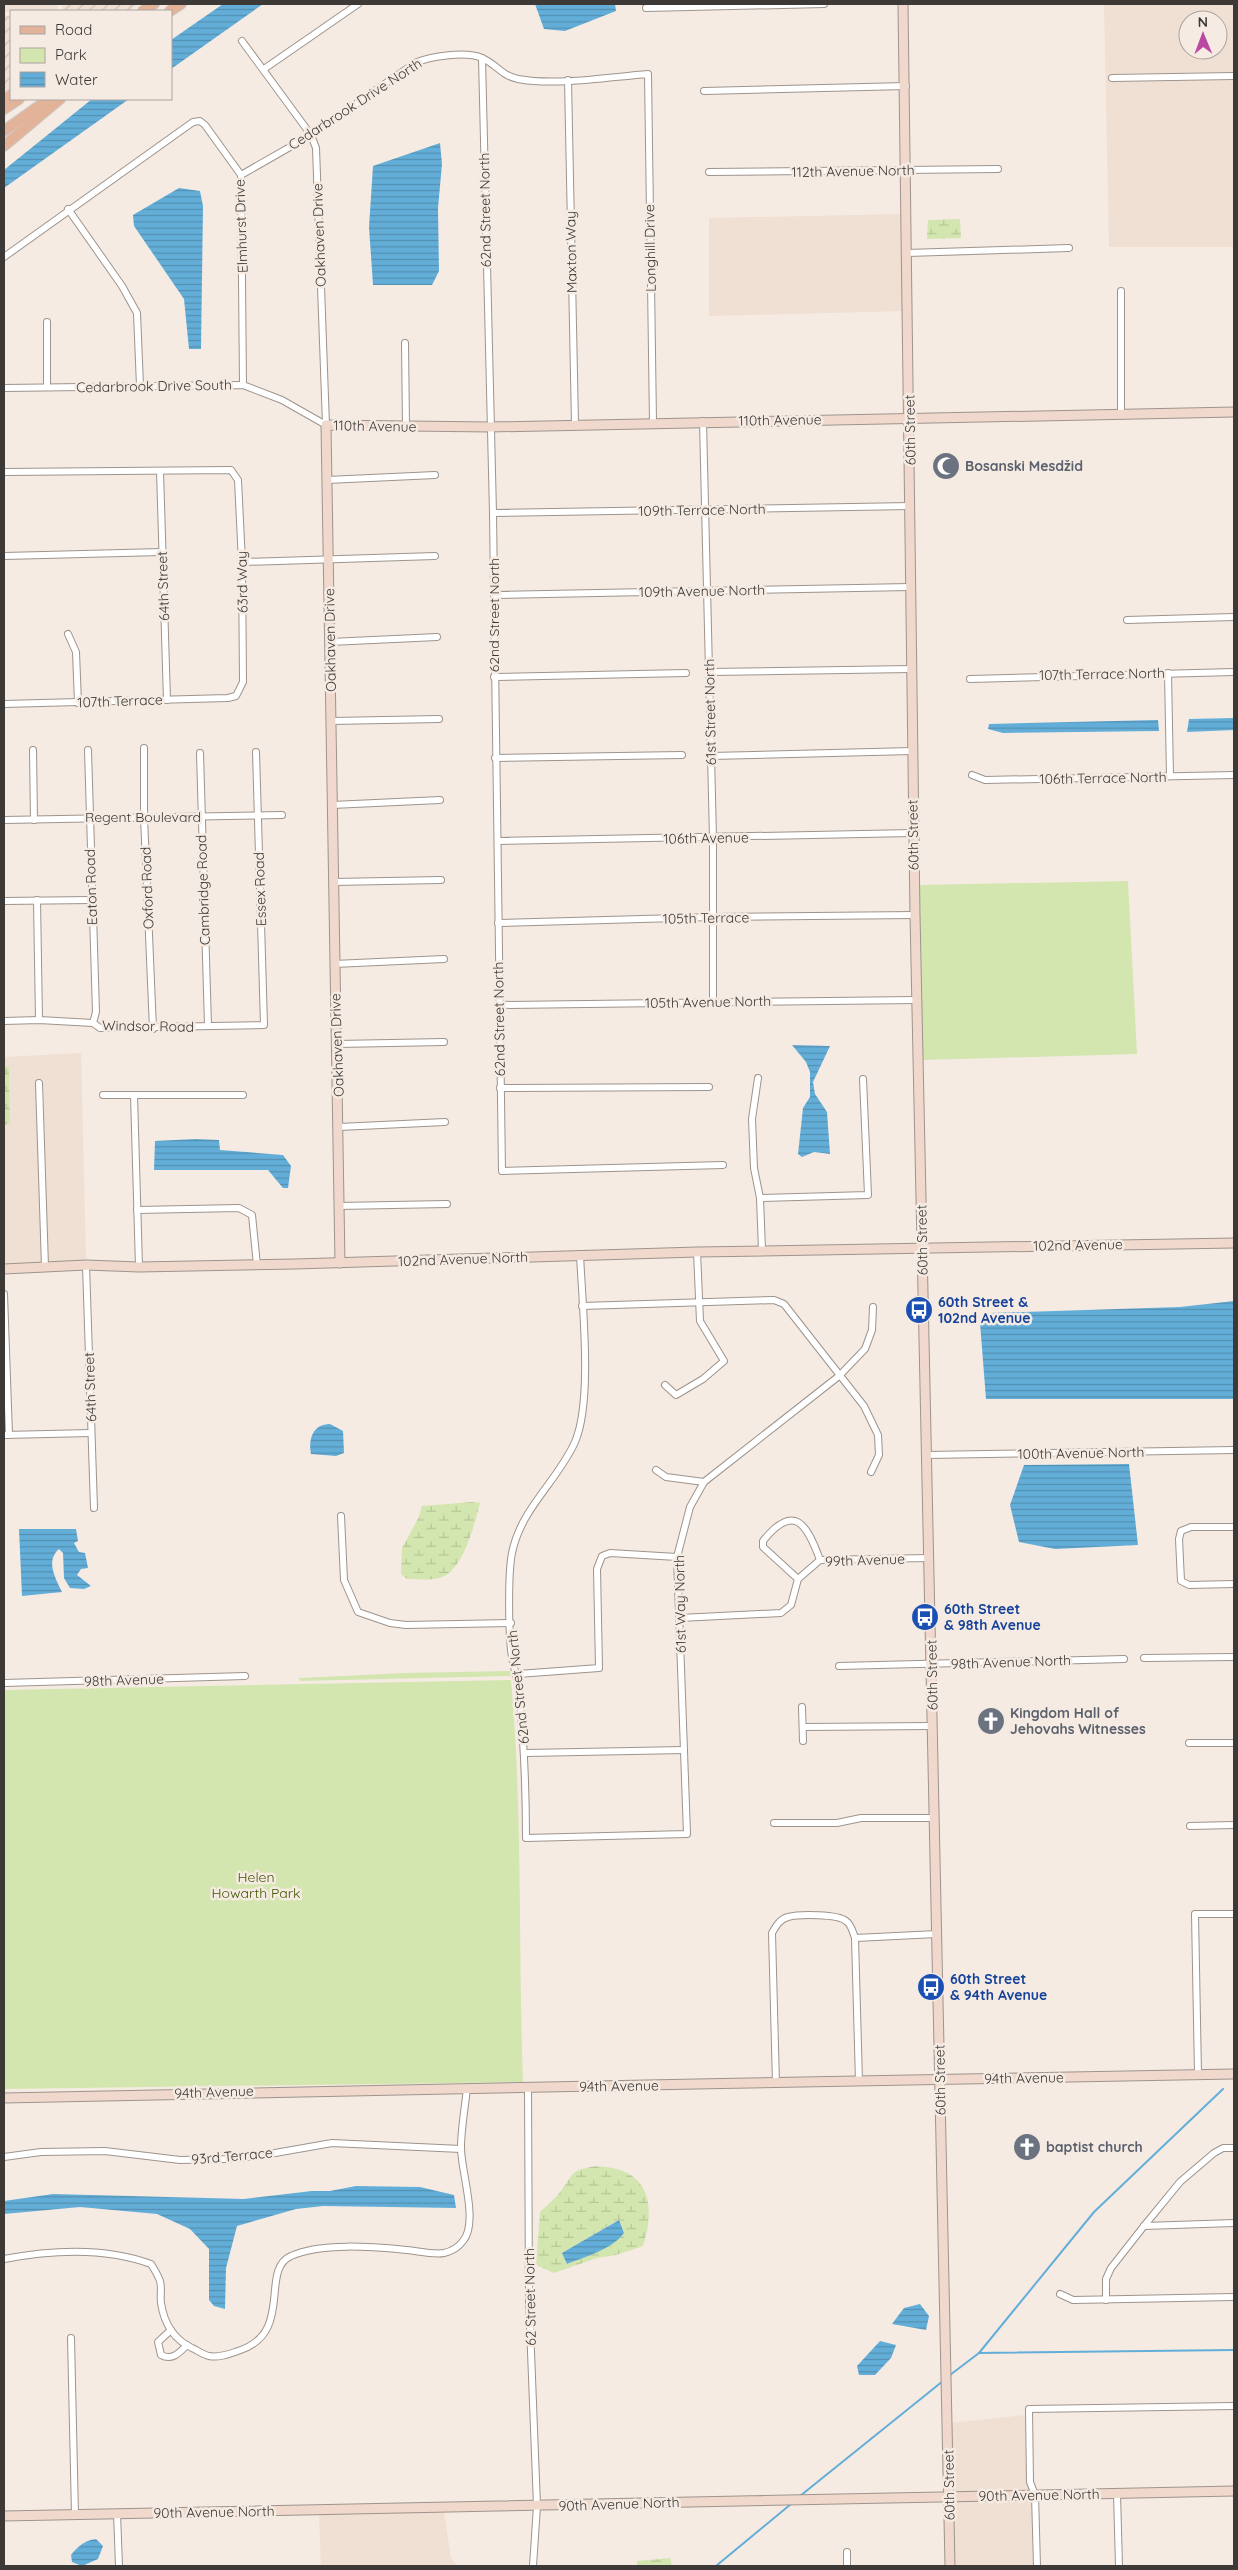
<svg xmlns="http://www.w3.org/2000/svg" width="1238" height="2570" viewBox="0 0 1238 2570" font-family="Quicksand,sans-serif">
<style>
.built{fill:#f0dfd3;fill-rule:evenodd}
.industrial{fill:url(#industrial-furrows)}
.green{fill:#d3e6af}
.wetland{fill:url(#wetland-marsh);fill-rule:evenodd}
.water{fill:url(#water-rules)}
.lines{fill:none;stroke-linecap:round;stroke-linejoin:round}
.stream{stroke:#63aed9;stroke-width:2}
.street-casing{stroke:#9d948d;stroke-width:8}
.secondary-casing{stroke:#9d948d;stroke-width:11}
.primary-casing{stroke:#cdcccb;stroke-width:12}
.street{stroke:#fff;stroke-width:6}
.secondary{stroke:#f0d9cc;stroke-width:9}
.primary{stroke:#e2b398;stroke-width:10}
.labels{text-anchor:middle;stroke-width:5;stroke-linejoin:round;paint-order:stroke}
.street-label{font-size:14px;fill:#3d3936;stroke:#f5ebe3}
.worship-label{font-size:14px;font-weight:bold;fill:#5b616d;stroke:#f5ebe3;text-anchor:start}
.transit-label{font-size:14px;font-weight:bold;fill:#164399;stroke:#f5ebe3;text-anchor:start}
.park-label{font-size:14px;fill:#445705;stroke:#f5ebe3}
</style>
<defs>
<pattern id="industrial-furrows" width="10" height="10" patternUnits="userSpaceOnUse" patternTransform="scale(1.25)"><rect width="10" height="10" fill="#f0dfd3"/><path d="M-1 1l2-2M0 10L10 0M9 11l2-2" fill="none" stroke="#cfc0b6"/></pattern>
<pattern id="wetland-marsh" width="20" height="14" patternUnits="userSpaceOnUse" patternTransform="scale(1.25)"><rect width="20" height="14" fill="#d3e6af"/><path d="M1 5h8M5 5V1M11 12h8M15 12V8" fill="none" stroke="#b6c697"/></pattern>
<pattern id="water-rules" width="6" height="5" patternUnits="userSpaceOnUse" patternTransform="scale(1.25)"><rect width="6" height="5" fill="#63aed9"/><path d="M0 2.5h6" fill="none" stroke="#538fb1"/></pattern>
</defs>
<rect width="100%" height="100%" fill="#f5ebe3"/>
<g class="built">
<path d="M4 4H58V11L4 12Z"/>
<path d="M1104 4H1234V72L1108 74 1109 82 1234 80V247H1109ZM1188 20H1218V50H1188Z"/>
<path d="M903 214 905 311 709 316V218Z"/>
<path d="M81 1053 86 1261 48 1263 43 1079H36L41 1263 4 1265V1125L10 1124 9 1067H4V1057Z"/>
<path d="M1025 2415 1027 2482 1030 2491 953 2493 951 2423Z"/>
<path d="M1032 2499 1033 2566H954L953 2501Z"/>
<path d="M444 2512 451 2558 457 2566H321L319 2514Z"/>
</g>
<g class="industrial">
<path d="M63 4H139L128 11H62Z"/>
<path d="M4 16H11V90L4 94Z"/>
</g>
<g class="green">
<path d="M1128 881 1137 1054 922 1060 918 885Z"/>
<path d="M513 1671 514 1675 522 1753V1820L520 1743 514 1679 511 1676 300 1681 299 1678 405 1673Z"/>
<path d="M511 1680C523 1813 518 1948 523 2082L4 2089V1690Z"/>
</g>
<g class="wetland">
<path d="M960 219 961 238 927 239 928 220Z"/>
<path d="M9 1066 10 1124 4 1125V1067Z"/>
<path d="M473 1502 480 1503C475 1522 464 1569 442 1577 433 1581 417 1579 407 1579L401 1574 402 1548 419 1517 422 1506Z"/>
<path d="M596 2166C607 2167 618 2168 627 2173 655 2187 651 2223 643 2246L616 2255 597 2258 554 2273 536 2265 540 2212C547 2205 555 2199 560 2192 576 2172 568 2171 596 2166ZM618 2220 624 2233 567 2264 563 2253Z"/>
<path d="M670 2558 672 2566H637V2561Z"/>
</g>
<g class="water">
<path d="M223 4H263L171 69V40Z"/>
<path d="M535 4H615L616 11 565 31 544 29Z"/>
<path d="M92 99H129L4 188V170Z"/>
<path d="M440 143 442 164 438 208 439 271 432 285H373L369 227 373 166Z"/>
<path d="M179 188 200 191 203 206 201 349H189L184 299 134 226 133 215Z"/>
<path d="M1234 718V730L1187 732 1189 719Z"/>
<path d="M1158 720 1159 731 1003 733 988 729 989 724Z"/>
<path d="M792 1045 830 1046 813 1082 815 1094 827 1112 830 1154 814 1152 802 1157 798 1154 803 1108 810 1097V1072L806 1062Z"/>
<path d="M196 1139 219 1140 220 1150 283 1155 291 1166 288 1188H283L268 1170H154L155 1141Z"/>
<path d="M1234 1301V1399H986L980 1323 988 1313 1180 1307Z"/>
<path d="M330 1424 343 1431 344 1453 336 1456 311 1454C308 1439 313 1424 330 1424Z"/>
<path d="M1129 1464 1138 1545 1055 1549 1019 1542 1010 1505 1024 1465Z"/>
<path d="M19 1529H76L78 1541 74 1543 79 1552 85 1553 88 1568 81 1569 77 1575 91 1586 84 1589 70 1588 64 1578 63 1553 59 1549C45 1561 56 1579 62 1592L22 1596Z"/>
<path d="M356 2186 420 2187 454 2195 456 2208 323 2206 296 2209 237 2226 226 2268 225 2309 214 2306 209 2300V2249L190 2229 157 2214 80 2207 4 2214V2201L53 2194 244 2199 312 2191H330Z"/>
<path d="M619 2220 624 2233C611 2250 586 2256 567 2264L562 2253Z"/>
<path d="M920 2304 929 2316 926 2330 892 2324 904 2308Z"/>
<path d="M880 2341 896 2345 891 2358 875 2375H859L857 2366Z"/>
<path d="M96 2539 103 2546 98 2559 82 2566 72 2562 71 2555C77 2547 85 2540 96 2539Z"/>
</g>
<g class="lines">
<g class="stream">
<path d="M979 2353 1234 2350"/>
<path d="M950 2375 979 2353 1094 2212 1223 2089"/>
<path d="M800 2496 943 2381"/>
<path d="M716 2566 791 2504"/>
</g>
<g class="street-casing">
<g id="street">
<path d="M646 8 824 4"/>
<path d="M242 41 311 135 316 148 326 425"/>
<path d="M482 58 493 513 502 1171 723 1165"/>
<path d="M264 69 358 4"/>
<path d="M1112 78 1234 76"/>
<path d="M568 80 575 424"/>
<path d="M704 91 906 86"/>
<path d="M709 172 998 169"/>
<path d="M241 175 311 135 415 63C431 56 466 51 482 58 496 64 502 76 518 79 556 86 609 77 648 74L653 422"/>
<path d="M68 209 122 286 137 313 140 386"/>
<path d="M907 253 1069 248"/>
<path d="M4 257 193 122 200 121 205 125 241 175 243 385"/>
<path d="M1121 291V414"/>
<path d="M405 343 406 426"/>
<path d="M47 387V322"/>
<path d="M4 388 243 385 282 400 326 425"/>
<path d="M703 421 713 838V1002"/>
<path d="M160 471 167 700"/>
<path d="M4 472 231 470 238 480 242 562 243 682 236 696 228 698 4 704"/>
<path d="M327 480 435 475"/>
<path d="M493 513 911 506"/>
<path d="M4 556 162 552"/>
<path d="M242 562 435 556"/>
<path d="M494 595 910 587"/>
<path d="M1127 620 1234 617"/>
<path d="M68 634 76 652 78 703"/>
<path d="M330 642 437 637"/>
<path d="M709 672 912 669"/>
<path d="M1168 673 1170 776"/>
<path d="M494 677 686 673"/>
<path d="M970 679 1234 672"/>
<path d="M331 721 439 719"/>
<path d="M144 748V817L153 1029"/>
<path d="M33 750 34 820"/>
<path d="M88 750 96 1012 93 1023"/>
<path d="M200 753 208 1026"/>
<path d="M711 756 912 751"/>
<path d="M495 758 682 755"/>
<path d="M972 775 985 780 1234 775"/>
<path d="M332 805 440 800"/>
<path d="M4 820 282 815"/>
<path d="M498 841 913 833"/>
<path d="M333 882 441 880"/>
<path d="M37 900 39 1020"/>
<path d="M4 901 92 900"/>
<path d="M498 923 713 917 915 915"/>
<path d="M334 964 444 959"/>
<path d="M499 1005 917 1000"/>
<path d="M4 1021 39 1020 93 1023 100 1028 264 1025 256 752"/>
<path d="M337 1044 444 1042"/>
<path d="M758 1078 752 1119 754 1168 760 1198 762 1250"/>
<path d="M39 1083 45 1267"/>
<path d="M500 1088 709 1087"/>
<path d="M103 1095H243"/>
<path d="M134 1095 139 1267"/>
<path d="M339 1127 445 1122"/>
<path d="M760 1198 868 1195 863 1079"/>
<path d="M338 1206 447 1204"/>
<path d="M137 1210 239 1208 252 1215 257 1265"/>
<path d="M580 1254C582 1303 593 1400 575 1442 557 1482 521 1508 512 1553 508 1573 508 1642 513 1662 515 1672 518 1681 519 1691 524 1741 526 1789 526 1838L687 1834 677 1557 690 1507 704 1482 839 1376 865 1349 872 1330 873 1307"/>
<path d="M86 1265 94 1508"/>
<path d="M4 1294 9 1435"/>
<path d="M582 1306 774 1300 784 1304 864 1406 878 1435 879 1455 871 1472"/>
<path d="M665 1385 676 1395 703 1379 724 1361 700 1321 697 1252"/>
<path d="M4 1435 91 1433"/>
<path d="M927 1455 1234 1450"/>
<path d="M656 1470 666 1477 704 1482"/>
<path d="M341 1516 344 1580 358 1612 390 1623 406 1625 511 1623"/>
<path d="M1234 1527H1191L1181 1531 1179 1539 1181 1581 1189 1585 1234 1584"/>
<path d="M798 1579 763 1547V1541C794 1502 807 1524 820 1560"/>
<path d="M680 1618 781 1613 791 1605 798 1579 820 1560 929 1558"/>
<path d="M1144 1658 1234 1657"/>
<path d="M839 1666 1124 1659"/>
<path d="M518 1674 599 1668 597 1569 602 1556 610 1553 677 1557"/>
<path d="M4 1683 245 1676"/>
<path d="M802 1707 803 1741"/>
<path d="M803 1727 933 1726"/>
<path d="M1189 1743H1234"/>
<path d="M526 1753 684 1750"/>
<path d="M774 1823H837L861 1818H935"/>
<path d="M1190 1826 1234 1825"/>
<path d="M855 1938 937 1934"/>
<path d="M1198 2074 1195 1914H1234"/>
<path d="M776 2084 772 1933C776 1926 780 1919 788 1917 799 1914 838 1914 846 1921 851 1924 853 1932 855 1938L859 2082"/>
<path d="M528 2087 529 2300 537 2506 533 2566"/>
<path d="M4 2157 41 2152 105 2151 180 2160 225 2159 258 2156 332 2143 461 2149"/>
<path d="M1144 2226 1234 2223"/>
<path d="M4 2259C51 2250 105 2247 151 2264 154 2269 158 2275 160 2281 162 2287 160 2296 161 2303 164 2323 173 2339 192 2348 197 2350 203 2355 209 2356 219 2358 229 2354 238 2351 295 2333 259 2270 291 2256 321 2242 374 2247 407 2250 418 2251 433 2255 444 2253 453 2251 458 2248 463 2241 479 2222 461 2172 461 2148 461 2129 465 2108 467 2088"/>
<path d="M1060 2294 1073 2300 1234 2297"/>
<path d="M1106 2300V2279L1111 2268 1144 2226 1180 2182 1214 2153 1223 2148H1234"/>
<path d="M171 2330 158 2342 161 2355C172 2361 179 2353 187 2345"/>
<path d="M71 2338 75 2515"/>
<path d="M1117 2493 1119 2566"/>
<path d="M117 2513 119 2566"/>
<path d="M847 2552V2566"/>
<path d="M1037 2566 1035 2495 1030 2482 1029 2409 1234 2406"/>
</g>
</g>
<g class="secondary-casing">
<g id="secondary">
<path d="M903 4 915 915 950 2566"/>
<path d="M340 1263 326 425 490 427 1234 412"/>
<path d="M4 1269 86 1265 139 1267 295 1264 697 1252 1234 1243"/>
<path d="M4 2098C414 2087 824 2083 1234 2074"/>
<path d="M4 2516 1234 2491"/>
</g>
</g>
<g class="primary-casing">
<g id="primary">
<path d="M143 11 154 4"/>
<path d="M170 11 181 4"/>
<path d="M4 100 11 95"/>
<path d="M4 109 19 99"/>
<path d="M4 131 49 99"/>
<path d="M4 146 60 99"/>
</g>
</g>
<use href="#street" class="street"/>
<use href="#secondary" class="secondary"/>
<use href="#primary" class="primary"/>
</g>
<defs>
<g id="mosque-disc" transform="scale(1.4375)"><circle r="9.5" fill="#6b7280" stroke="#f5ebe3"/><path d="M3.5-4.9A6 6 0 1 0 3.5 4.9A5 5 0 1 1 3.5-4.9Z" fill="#fff"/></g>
<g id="bus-disc" transform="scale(1.4375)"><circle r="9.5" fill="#1a4fb4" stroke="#f5ebe3"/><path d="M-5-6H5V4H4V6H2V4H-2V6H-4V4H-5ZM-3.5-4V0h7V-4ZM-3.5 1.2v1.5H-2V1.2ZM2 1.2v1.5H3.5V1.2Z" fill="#fff"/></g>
<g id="church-disc" transform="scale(1.4375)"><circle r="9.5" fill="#6b7280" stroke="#f5ebe3"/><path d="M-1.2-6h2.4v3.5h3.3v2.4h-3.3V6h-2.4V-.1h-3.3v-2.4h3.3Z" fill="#fff"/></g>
</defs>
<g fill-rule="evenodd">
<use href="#mosque-disc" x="946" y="466"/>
<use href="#bus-disc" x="919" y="1310"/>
<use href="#bus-disc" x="925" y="1617"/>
<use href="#church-disc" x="991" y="1721"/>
<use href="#bus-disc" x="931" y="1987"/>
<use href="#church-disc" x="1027" y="2147"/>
</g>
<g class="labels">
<g class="street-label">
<text transform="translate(355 104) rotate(-33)" y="5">Cedarbrook Drive North</text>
<text transform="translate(853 171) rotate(-1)" y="5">112th Avenue North</text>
<text transform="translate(485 210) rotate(-91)" y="5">62nd Street North</text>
<text transform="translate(241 226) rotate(-92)" y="5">Elmhurst Drive</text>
<text transform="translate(319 235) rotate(-92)" y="5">Oakhaven Drive</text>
<text transform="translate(650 248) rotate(-91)" y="5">Longhill Drive</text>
<text transform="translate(571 252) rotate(-91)" y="5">Maxton Way</text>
<text transform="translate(154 386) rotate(-1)" y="5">Cedarbrook Drive South</text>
<text transform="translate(780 420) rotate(-1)" y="5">110th Avenue</text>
<text transform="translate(375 426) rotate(1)" y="5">110th Avenue</text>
<text transform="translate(910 430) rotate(-91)" y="5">60th Street</text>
<text transform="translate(702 510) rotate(-1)" y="5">109th Terrace North</text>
<text transform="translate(242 582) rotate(-91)" y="5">63rd Way</text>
<text transform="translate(163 586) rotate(-92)" y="5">64th Street</text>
<text transform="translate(702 591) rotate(-1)" y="5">109th Avenue North</text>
<text transform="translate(494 615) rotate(-90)" y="5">62nd Street North</text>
<text transform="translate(330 640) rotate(-91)" y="5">Oakhaven Drive</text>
<text transform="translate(1102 674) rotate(-1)" y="5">107th Terrace North</text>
<text transform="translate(120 701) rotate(-2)" y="5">107th Terrace</text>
<text transform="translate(710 712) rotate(-91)" y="5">61st Street North</text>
<text transform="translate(1103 778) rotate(-1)" y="5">106th Terrace North</text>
<text x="143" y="822">Regent Boulevard</text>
<text transform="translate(913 835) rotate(-91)" y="5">60th Street</text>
<text transform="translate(706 838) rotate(-1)" y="5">106th Avenue</text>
<text transform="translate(91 887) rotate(-92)" y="5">Eaton Road</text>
<text transform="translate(147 888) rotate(-92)" y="5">Oxford Road</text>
<text transform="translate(260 889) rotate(-92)" y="5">Essex Road</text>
<text transform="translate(203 890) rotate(-92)" y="5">Cambridge Road</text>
<text transform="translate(706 918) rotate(-1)" y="5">105th Terrace</text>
<text transform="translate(708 1002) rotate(-1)" y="5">105th Avenue North</text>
<text transform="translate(499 1019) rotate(-91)" y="5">62nd Street North</text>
<text transform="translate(148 1026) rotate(1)" y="5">Windsor Road</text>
<text transform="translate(337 1045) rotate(-92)" y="5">Oakhaven Drive</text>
<text transform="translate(922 1240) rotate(-91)" y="5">60th Street</text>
<text transform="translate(1078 1245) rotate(-1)" y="5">102nd Avenue</text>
<text transform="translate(463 1259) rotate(-2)" y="5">102nd Avenue North</text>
<text transform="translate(90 1387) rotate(-92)" y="5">64th Street</text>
<text transform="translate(1081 1453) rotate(-1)" y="5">100th Avenue North</text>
<text transform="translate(865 1560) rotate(-2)" y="5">99th Avenue</text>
<text transform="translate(680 1604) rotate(-91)" y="5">61st Way North</text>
<text transform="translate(1011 1662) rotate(-2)" y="5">98th Avenue North</text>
<text transform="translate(932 1675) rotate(-91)" y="5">60th Street</text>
<text transform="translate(124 1680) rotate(-2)" y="5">98th Avenue</text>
<text transform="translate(518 1687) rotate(-96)" y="5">62nd Street North</text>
<text transform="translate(1024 2078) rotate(-1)" y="5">94th Avenue</text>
<text transform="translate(940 2080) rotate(-91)" y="5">60th Street</text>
<text transform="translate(619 2086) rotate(-1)" y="5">94th Avenue</text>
<text transform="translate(214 2092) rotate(-2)" y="5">94th Avenue</text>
<text transform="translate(232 2156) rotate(-5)" y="5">93rd Terrace</text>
<text transform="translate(530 2297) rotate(-91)" y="5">62 Street North</text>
<text transform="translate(949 2485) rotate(-91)" y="5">60th Street</text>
<text transform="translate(1039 2495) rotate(-1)" y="5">90th Avenue North</text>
<text transform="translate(619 2504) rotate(-2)" y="5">90th Avenue North</text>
<text transform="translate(214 2512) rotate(-1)" y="5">90th Avenue North</text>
</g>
<g class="worship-label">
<text x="965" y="471">Bosanski Mesdžid</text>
<text x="1010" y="1718">Kingdom Hall of<tspan x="1010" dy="16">Jehovahs Witnesses</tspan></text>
<text x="1046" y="2152">baptist church</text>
</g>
<g class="transit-label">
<text x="938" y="1307">60th Street &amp;<tspan x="938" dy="16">102nd Avenue</tspan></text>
<text x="944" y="1614">60th Street<tspan x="944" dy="16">&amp; 98th Avenue</tspan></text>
<text x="950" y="1984">60th Street<tspan x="950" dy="16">&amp; 94th Avenue</tspan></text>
</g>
<g class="park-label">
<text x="256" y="1882">Helen<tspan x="256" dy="16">Howarth Park</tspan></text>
</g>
</g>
<rect width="1238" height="2570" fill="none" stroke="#3d3936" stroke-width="10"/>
<rect x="10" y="10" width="162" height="90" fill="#f5ebe3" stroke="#aba49e"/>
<rect x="20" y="26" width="25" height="8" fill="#e2b398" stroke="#aba49e"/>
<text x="55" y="35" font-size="15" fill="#3d3936">Road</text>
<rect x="20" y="48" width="25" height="15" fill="#d3e6af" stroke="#aba49e"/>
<text x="55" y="60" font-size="15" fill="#3d3936">Park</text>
<rect x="20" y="72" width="25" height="15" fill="url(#water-rules)" stroke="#aba49e"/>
<text x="55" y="85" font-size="15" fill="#3d3936">Water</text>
<g transform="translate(1203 35) rotate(359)"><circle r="24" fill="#f5ebe3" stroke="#aba49e"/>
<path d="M0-4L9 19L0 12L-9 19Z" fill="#ba47a1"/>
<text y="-8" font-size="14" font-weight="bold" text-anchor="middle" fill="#3d3936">N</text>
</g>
</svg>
